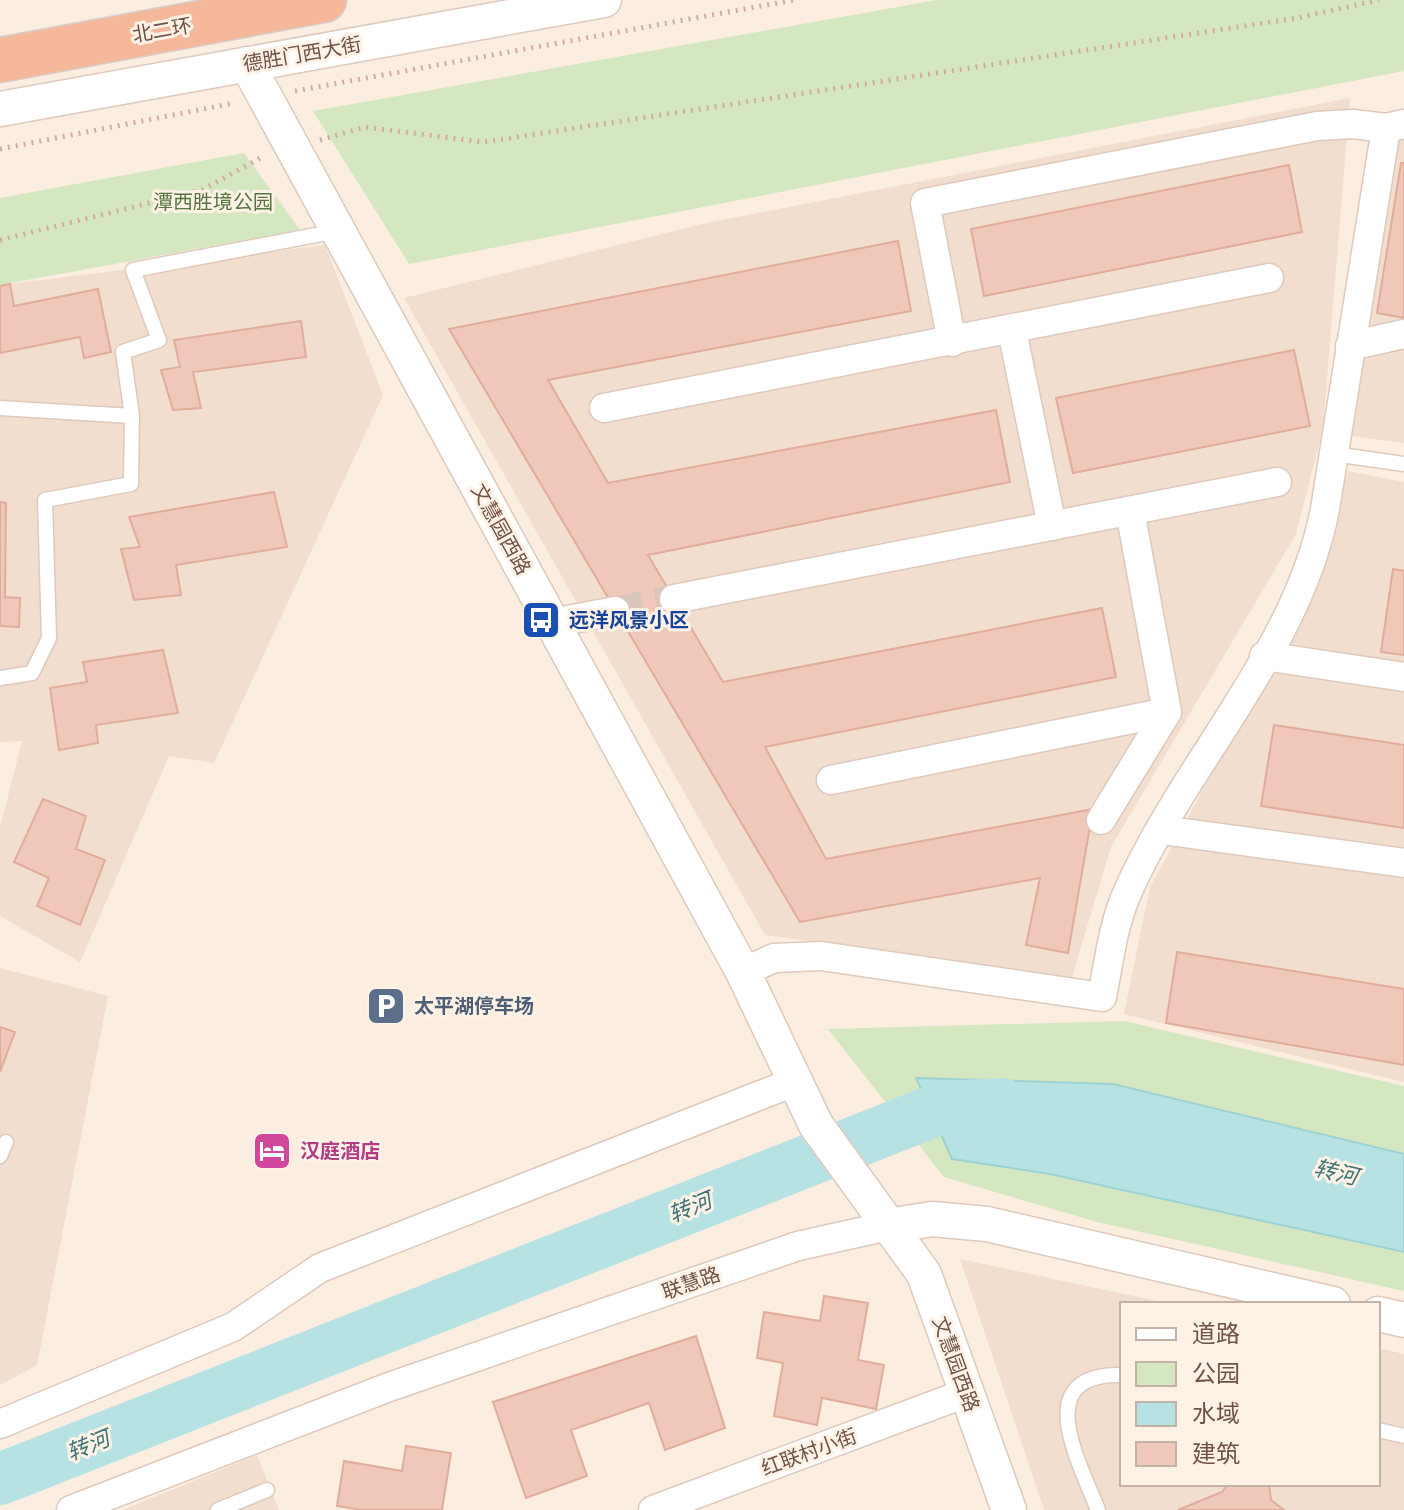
<svg xmlns="http://www.w3.org/2000/svg" width="1404" height="1510" viewBox="0 0 1404 1510" font-family="'Asap Condensed','Noto Sans SC',sans-serif">
<style>
.residential{fill:#f2decf}
.green{fill:#d5e7c0}
.water{fill:#b6e2e3;stroke:#9dd2d4;stroke-width:2}
.lines{fill:none;stroke-linecap:round;stroke-linejoin:round}
.river{stroke:#b6e2e3;stroke-width:52}
.building{fill:#efc8b9;stroke:#e1ad9a;stroke-width:2}
.minor-tunnel{stroke:#d8c6ba;stroke-width:28;stroke-dasharray:28 14;stroke-linecap:butt}
.service-casing{stroke:#dec9bd;stroke-width:17}
.minor-casing{stroke:#dec9bd;stroke-width:31}
.tertiary-casing{stroke:#dec9bd;stroke-width:37}
.trunk-casing{stroke:#d7cfcc;stroke-width:47}
.path{stroke:#d3ac9d;stroke-width:5;stroke-dasharray:2 6;stroke-linecap:butt}
.service{stroke:#fff;stroke-width:14}
.minor{stroke:#fff;stroke-width:28}
.tertiary{stroke:#fff;stroke-width:34}
.trunk{stroke:#f6b89a;stroke-width:44}
.labels{text-anchor:middle;stroke-width:6;stroke-linejoin:round;paint-order:stroke}
.street-label{font-size:20px;fill:#705249;stroke:#fef2e6}
.park-label{font-size:20px;fill:#577642;stroke:#fef2e6}
.transit-label{font-size:20px;font-weight:bold;fill:#164399;stroke:#fef2e6;text-anchor:start}
.service-label{font-size:20px;font-weight:bold;fill:#4e5e75;stroke:#fef2e6;text-anchor:start}
.hotel-label{font-size:20px;font-weight:bold;fill:#b23c85;stroke:#fef2e6;text-anchor:start}
.water-label{font-size:22px;font-style:italic;fill:#3e7376;stroke:#fef2e6}
</style>
<rect width="100%" height="100%" fill="#fbede0"/>
<g class="residential">
<path d="M1350 98 1323 429 1296 534 1111 847 1072 977 765 935 404 298 706 223Z"/>
<path d="M1404 140V443L1352 436 1399 141Z"/>
<path d="M325 245 383 395 214 763 169 756 80 962 0 916V828L22 741 0 742V285Z"/>
<path d="M1348 471 1404 482V1082L1124 1014 1150 887 1315 583Z"/>
<path d="M0 968 108 996 37 1365 0 1385Z"/>
<path d="M960 1259 1171 1304H1122V1484H1378V1348L1404 1354V1510H1044Z"/>
<path d="M257 1455 279 1510H122Z"/>
</g>
<g class="green">
<path d="M937 0H1404V71L409 264 313 111Z"/>
<path d="M244 153 300 230 0 285V198Z"/>
<path d="M1124 1021 1404 1086V1291L1097 1222 944 1177 828 1029Z"/>
</g>
<path class="water" d="M916 1078 1113 1084 1404 1154V1252L1050 1174 952 1159Z"/>
<g class="lines">
<path class="river" d="M0 1479 944 1107 1003 1104"/>
</g>
<g class="building">
<path d="M1401 163H1404V318L1377 313Z"/>
<path d="M1289 165 1302 232 984 296 971 229Z"/>
<path d="M898 241 911 311 548 380 608 483 996 410 1010 482 648 555 723 682 1102 608 1116 677 765 747 826 859 1093 809 1068 953 1026 945 1040 878 800 922 449 329Z"/>
<path d="M10 284 14 306 98 289 111 352 84 358 80 337 0 353V286Z"/>
<path d="M301 321 306 357 193 372 201 408 173 410 161 370 180 367 174 340Z"/>
<path d="M1294 350 1310 426 1073 473 1056 398Z"/>
<path d="M274 492 287 547 176 565 181 595 134 600 121 549 140 547 129 517Z"/>
<path d="M0 502 6 503 5 597 20 598 19 627 0 626Z"/>
<path d="M1393 569 1404 571V655L1381 652Z"/>
<path d="M163 650 178 713 96 725 98 743 59 750 50 688 87 682 83 662Z"/>
<path d="M1274 725 1404 745V828L1261 806Z"/>
<path d="M43 799 86 816 76 849 105 860 80 925 37 906 49 878 14 862Z"/>
<path d="M1177 952 1404 989V1065L1166 1023Z"/>
<path d="M0 1027 15 1032 0 1072Z"/>
<path d="M824 1296 868 1303 858 1360 884 1365 876 1409 822 1398 817 1425 774 1416 783 1363 757 1358 764 1312 820 1321Z"/>
<path d="M696 1336 725 1428 665 1450 649 1403 571 1430 587 1476 526 1498 493 1402Z"/>
<path d="M406 1446 451 1453 442 1510H362L337 1506 344 1461 402 1471Z"/>
<path d="M1228 1484H1269L1271 1500 1284 1510H1178L1222 1492Z"/>
</g>
<g class="lines">
<path class="minor-tunnel" d="M615 611 674 599"/>
<g class="service-casing">
<g id="service">
<path d="M0 408 132 416 123 352 159 340 133 270 337 231"/>
<path d="M1334 454 1404 464"/>
<path d="M0 678 32 673 49 638 45 500 131 484 132 416"/>
<path d="M0 1156 6 1142"/>
<path d="M1378 1430 1404 1436"/>
<path d="M218 1510 267 1490"/>
<path d="M1098 1510C1079 1461 1029 1373 1122 1375"/>
</g>
</g>
<g class="minor-casing">
<g id="minor">
<path d="M1012 330 1052 526"/>
<path d="M952 342 925 203 1317 126 1353 124 1386 128"/>
<path d="M1350 346 1404 334"/>
<path d="M604 408 1269 278"/>
<path d="M674 599 1277 482"/>
<path d="M552 623 615 611"/>
<path d="M1264 656 1404 677"/>
<path d="M831 780 1167 712"/>
<path d="M1101 820 1167 712 1130 511"/>
<path d="M1162 830 1404 863"/>
<path d="M743 972 774 958 821 956 1102 997C1109 961 1113 924 1128 891 1185 763 1299 648 1325 509L1386 128 1404 124"/>
<path d="M0 1424 233 1327 320 1268 794 1082"/>
<path d="M71 1510 389 1387 798 1246 888 1226"/>
<path d="M653 1510 966 1393"/>
</g>
</g>
<g class="tertiary-casing">
<g id="tertiary">
<path d="M247 64 743 972 816 1125 924 1274 1009 1510"/>
<path d="M0 109 604 0"/>
<path d="M888 1226 932 1219 987 1224 1333 1304"/>
<path d="M1378 1314 1404 1320"/>
</g>
</g>
<g class="trunk-casing">
<path id="trunk" d="M0 60 324 0"/>
</g>
<g class="path">
<path d="M295 91 794 0"/>
<path d="M320 140 365 127 484 142 1297 18 1379 0"/>
<path d="M0 149 234 103"/>
<path d="M0 240 202 190 264 156"/>
</g>
<use href="#service" class="service"/>
<use href="#minor" class="minor"/>
<use href="#tertiary" class="tertiary"/>
<use href="#trunk" class="trunk"/>
</g>
<defs>
<g id="bus-square" transform="scale(2)"><rect x="-9" y="-9" width="18" height="18" rx="4" fill="#1a4fb4" stroke="#fef2e6"/><path d="M-5-6H5V4H4V6H2V4H-2V6H-4V4H-5ZM-3.5-4V0h7V-4ZM-3.5 1.2v1.5H-2V1.2ZM2 1.2v1.5H3.5V1.2Z" fill="#fff"/></g>
<g id="parking-square" transform="scale(2)"><rect x="-9" y="-9" width="18" height="18" rx="4" fill="#5c6f8a" stroke="#fef2e6"/><path d="M-3.5-5.5H1a3.5 3.5 0 0 1 0 7H-1V5.5H-3.5ZM-1-3.4V-.6H.8a1.4 1.4 0 0 0 0-2.8Z" fill="#fff"/></g>
<g id="hotel-square" transform="scale(2)"><rect x="-9" y="-9" width="18" height="18" rx="4" fill="#d1479c" stroke="#fef2e6"/><path d="M-6-4.5h1.5V1H6V5H4.5V3h-9V5H-6ZM-4 0a1.8 1.8 0 1 1 3.6 0ZM.5 0V-2.5h3Q6-2.5 6 0Z" fill="#fff"/></g>
</defs>
<g fill-rule="evenodd">
<use href="#bus-square" x="541" y="620"/>
<use href="#parking-square" x="386" y="1006"/>
<use href="#hotel-square" x="272" y="1151"/>
</g>
<g class="labels">
<g class="street-label">
<text transform="translate(162 30) rotate(-10)" y="7">北二环</text>
<text transform="translate(302 54) rotate(-10)" y="7">德胜门西大街</text>
<text transform="translate(501 529) rotate(61)" y="7">文慧园西路</text>
<text transform="translate(691 1283) rotate(-19)" y="7">联慧路</text>
<text transform="translate(956 1364) rotate(70)" y="7">文慧园西路</text>
<text transform="translate(809 1452) rotate(-20)" y="7">红联村小街</text>
</g>
<g class="park-label">
<text x="213" y="209">潭西胜境公园</text>
</g>
<g class="transit-label">
<text x="569" y="627">远洋风景小区</text>
</g>
<g class="service-label">
<text x="414" y="1013">太平湖停车场</text>
</g>
<g class="hotel-label">
<text x="300" y="1158">汉庭酒店</text>
</g>
<g class="water-label">
<text transform="translate(1336 1172) rotate(13)" y="8">转河</text>
<text transform="translate(690 1207) rotate(-22)" y="8">转河</text>
<text transform="translate(88 1445) rotate(-22)" y="8">转河</text>
</g>
</g>
<rect x="1120" y="1302" width="260" height="184" fill="#fef2e6" stroke="#c5b2a7" stroke-width="2"/>
<rect x="1136" y="1328" width="40" height="12" fill="#ffffff" stroke="#c5b2a7" stroke-width="2"/>
<text x="1192" y="1342" font-size="24" fill="#705249">道路</text>
<rect x="1136" y="1362" width="40" height="24" fill="#d5e7c0" stroke="#c5b2a7" stroke-width="2"/>
<text x="1192" y="1382" font-size="24" fill="#705249">公园</text>
<rect x="1136" y="1402" width="40" height="24" fill="#b6e2e3" stroke="#c5b2a7" stroke-width="2"/>
<text x="1192" y="1422" font-size="24" fill="#705249">水域</text>
<rect x="1136" y="1442" width="40" height="24" fill="#efc8b9" stroke="#c5b2a7" stroke-width="2"/>
<text x="1192" y="1462" font-size="24" fill="#705249">建筑</text>
</svg>
